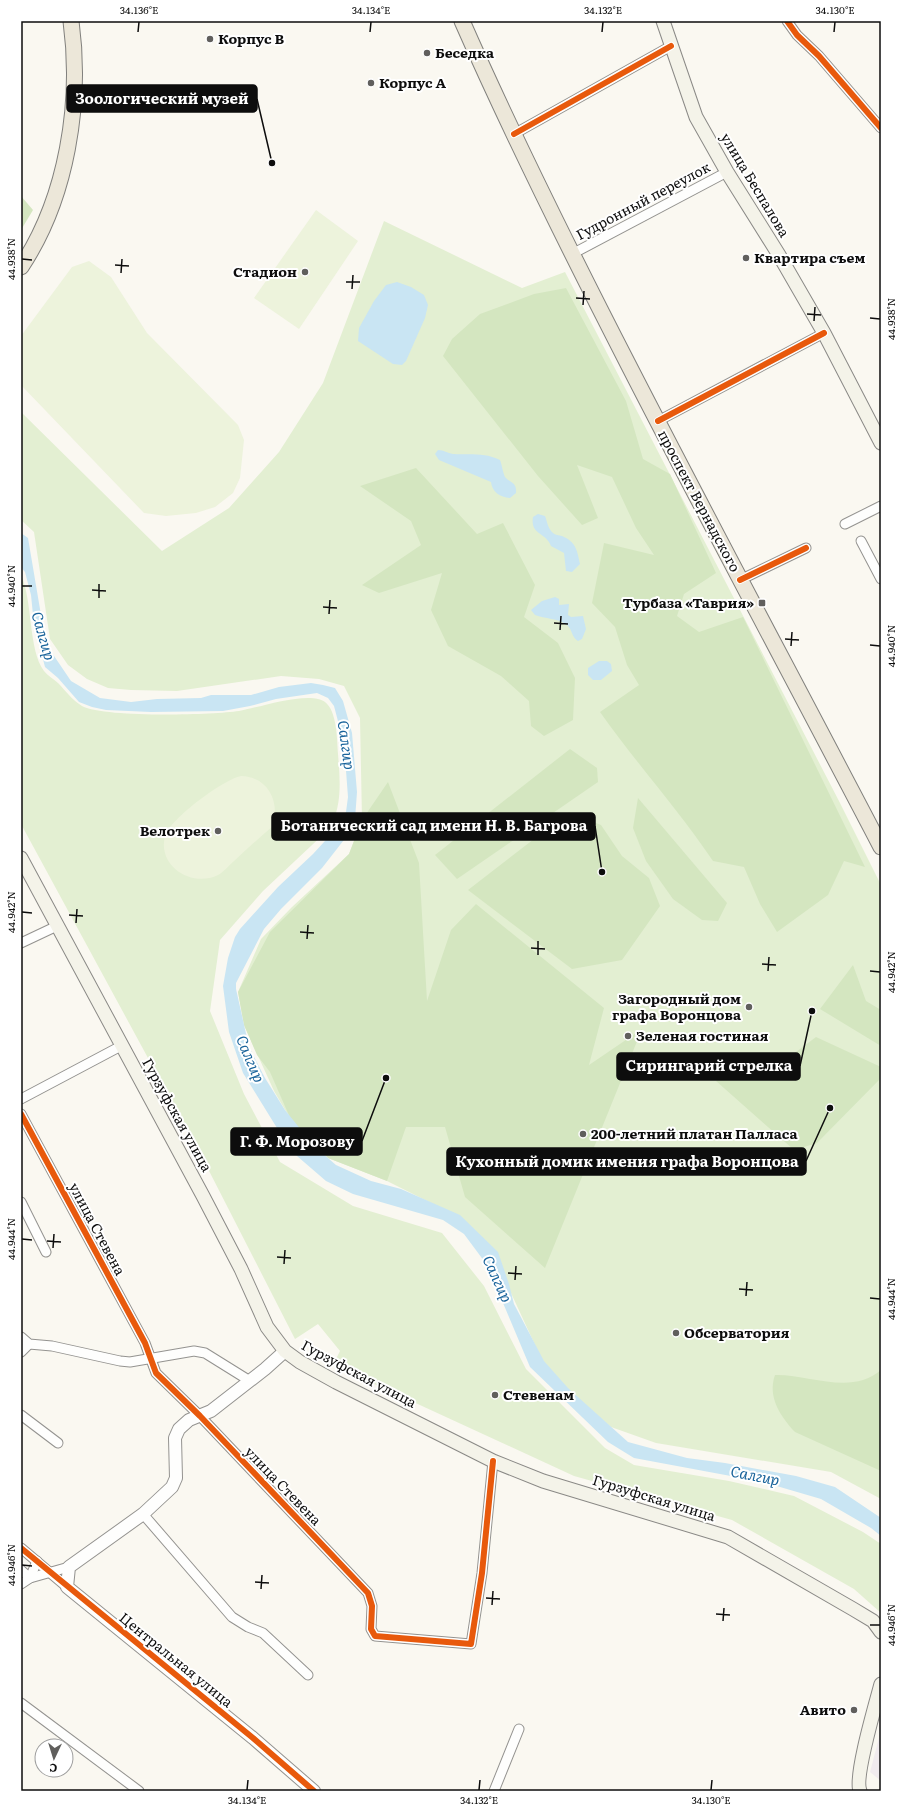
<svg xmlns="http://www.w3.org/2000/svg" width="902" height="1812" viewBox="0 0 902 1812" font-family="Literata,serif">
<style>
.industrial{fill:#f1ebee}
.green{fill:#e3efd2}
.forest{fill:#d4e6c0}
.pitch{fill:#edf3dc}
.water{fill:#c9e5f3}
.lines{fill:none;stroke-linecap:round;stroke-linejoin:round}
.minor-casing{stroke:#949390;stroke-width:11}
.tertiary-casing{stroke:#949390;stroke-width:14}
.secondary-casing{stroke:#8a8986;stroke-width:15}
.primary-casing{stroke:#81807d;stroke-width:17}
.minor{stroke:#fefefd;stroke-width:9}
.tertiary{stroke:#fefefd;stroke-width:12}
.secondary{stroke:#f4f3e9;stroke-width:13}
.primary{stroke:#ece7d9;stroke-width:15}
.cycleway-casing{stroke:#fff;stroke-width:8}
.cycleway{stroke:#e8590c;stroke-width:6}
.ticks{fill:none;stroke:#0d0d0d;stroke-width:1.5}
.poi-dot{fill:#605f5d;stroke:#fff;stroke-width:1.5}
.labels{text-anchor:middle;stroke-width:4;stroke-linejoin:round;paint-order:stroke}
.poi-label{font-size:14px;font-weight:bold;fill:#0d0d0d;stroke:#fff;text-anchor:start}
.street-label{font-size:14px;fill:#0d0d0d;stroke:#fff}
.water-label{font-size:15px;font-style:italic;fill:#1a649b;stroke:#fff}
.leader{fill:none;stroke:#0d0d0d;stroke-width:1.5}
.callout-dot{fill:#0d0d0d;stroke:#fff;stroke-width:1.5}
.callout{fill:#0d0d0d;stroke:#0d0d0d;stroke-width:1.5}
.callout-label{font-size:15px;text-anchor:middle;font-weight:bold;fill:#fff}
.neatline{fill:none;stroke:#0d0d0d;stroke-width:1.5}
.ticks-label{font-size:10px;text-anchor:middle;fill:#0d0d0d}
</style>
<rect width="100%" height="100%" fill="#faf8f1"/>
<path class="industrial" d="M881 1730V1781L870 1772Z"/>
<g class="green">
<path d="M384 221 522 288 565 272 840 803 881 885V1499L831 1472 656 1443 611 1427 567 1390 541 1358 511 1293 459 1217 387 1181 328 1158 291 1120 274 1091 244 1025 238 992 261 939 292 907 349 854 362 820 360 718 344 686 319 679 281 676 177 691 131 690 108 688 87 679 68 665 50 639 34 532 21 520V412L162 551 229 508 279 452 323 383Z"/>
<path d="M21 575C33 601 28 649 44 671 48 676 54 679 58 683 66 691 72 700 82 706 105 718 211 715 239 711 257 708 310 690 325 702 337 711 337 739 338 754 340 779 343 808 328 830L263 891 220 940 210 1011 244 1094 280 1162 353 1206 442 1233 484 1286 526 1369 605 1448 634 1465 729 1481 794 1496 863 1532 881 1544V1613L854 1589 732 1520 574 1476 333 1365 340 1351 318 1324 295 1339 205 1163 21 824Z"/>
</g>
<g class="forest">
<path d="M21 196 33 210 21 230Z"/>
<path d="M566 288 626 401 643 459 670 474 716 573 684 594 677 616 699 632 743 617 865 867 844 861 828 895 777 932 760 904 744 867 713 861C678 809 636 763 600 712L639 685 627 665 615 627 592 603 604 543 654 555 636 528 612 477 577 465 598 518 582 525 538 476 443 356 452 339 480 314 534 294Z"/>
<path d="M416 468 477 534 503 523 535 585 524 617 558 643 575 678 573 720 544 736 531 726 529 701 501 676 448 646 431 610 442 573 379 593 362 585 421 545 411 521 360 486Z"/>
<path d="M570 749 597 768 598 782 457 879 435 855Z"/>
<path d="M388 782 419 863 427 1001 451 930 476 904 604 1008 589 1065 642 1029 545 1268 465 1197 445 1127H406L387 1181 328 1158 291 1120 270 1072 257 1055 244 1025 238 992 270 932 349 854 362 820Z"/>
<path d="M638 798 727 903 718 921 702 920 673 899 646 861 633 828Z"/>
<path d="M569 812 601 825 622 856 649 878 660 906 622 960 572 969 468 890Z"/>
<path d="M853 965 866 1001 881 1010V1046L820 1009Z"/>
<path d="M816 1037 881 1067V1078L817 1143 794 1150 716 1081 749 1056 792 1055Z"/>
<path d="M881 1370V1471L795 1432C781 1417 767 1397 775 1375 809 1374 851 1396 881 1370Z"/>
</g>
<g class="pitch">
<path d="M316 210 358 241 299 329 254 298Z"/>
<path d="M89 261 111 277 147 333 238 425 244 440 240 478 233 493 215 507 196 513 166 516 144 513 21 385V336L72 267Z"/>
<path d="M241 776C268 777 280 801 273 826 260 837 247 849 234 861 229 865 224 872 218 875 192 888 157 866 165 836 170 819 224 779 241 776Z"/>
</g>
<g class="water">
<path d="M397 282 411 287 424 295 428 305 425 318 406 361 402 365 393 364 358 341 359 328 374 301 386 285Z"/>
<path d="M438 450C444 450 447 453 453 454 470 455 484 452 500 460 502 465 503 473 505 477 510 483 517 482 516 493L510 498C500 497 492 492 491 482L439 460 435 454Z"/>
<path d="M538 514 545 516C547 521 548 529 553 533 555 535 559 535 562 536 576 542 577 550 580 564L572 572 566 571 564 553 551 546C546 532 530 535 533 517Z"/>
<path d="M21 533 28 538 41 615 50 650 71 681 100 698 131 702 157 699 201 698 211 695H251L279 687 311 683 323 685 335 688 343 701 352 733 357 792 355 819 347 836 322 868 281 909 264 929 236 983V989L249 1047 265 1078 285 1110 314 1146 336 1165 371 1181 401 1189 460 1215 498 1252 509 1284 514 1304 544 1361 568 1388 628 1442 687 1458 725 1463 796 1476 835 1487 881 1518V1536L871 1528 821 1499 763 1482 634 1458 608 1442 530 1367 487 1265 464 1234 443 1220 353 1194 326 1181 297 1156 285 1141 243 1073 229 1032 223 986 228 958 235 937 240 929 278 887 313 854 335 830 346 812 348 797 344 744 334 706 328 698 317 693 276 699 250 706 223 711 151 712 106 710 92 707 79 702 58 678 45 667 34 625 31 595 25 572 21 567Z"/>
<path d="M555 597 559 599V605L569 604 568 615 571 617 583 616 586 629 582 639 578 641C572 638 572 629 567 625 558 618 545 619 535 615L531 610 542 601Z"/>
<path d="M599 661H607L611 664 612 671 601 680H593L588 675V668Z"/>
</g>
<g class="lines">
<g class="minor-casing">
<g id="minor">
<path d="M787 21 797 35 819 56 881 128"/>
<path d="M514 134 671 46"/>
<path d="M572 254 727 172"/>
<path d="M658 421 824 333"/>
<path d="M845 524 881 506"/>
<path d="M861 541 881 579"/>
<path d="M740 580 806 548"/>
<path d="M21 943 57 926"/>
<path d="M21 1099 121 1046"/>
<path d="M21 1114 145 1343 156 1373 200 1416 368 1593 372 1606 371 1629 375 1636 471 1644 482 1573 493 1461"/>
<path d="M21 1202 46 1252"/>
<path d="M21 1337 29 1344 52 1346 120 1361 130 1362 194 1351 205 1353 250 1381"/>
<path d="M21 1352 29 1344"/>
<path d="M21 1415 58 1443"/>
<path d="M143 1514 232 1617 248 1627 263 1633 308 1675"/>
<path d="M21 1548 67 1587"/>
<path d="M21 1570 30 1578 37 1561"/>
<path d="M21 1584 30 1578 69 1567"/>
<path d="M21 1703 139 1791"/>
<path d="M494 1791 519 1729"/>
</g>
</g>
<g class="tertiary-casing">
<path id="tertiary" d="M285 1351 265 1369 211 1411 189 1420 179 1429 175 1438 176 1478 172 1487 143 1514 69 1567 67 1587 253 1738 314 1791"/>
</g>
<g class="secondary-casing">
<g id="secondary">
<path d="M663 21 696 117 727 172 779 255 824 333 881 443"/>
<path d="M21 858 203 1196 241 1269 267 1327 285 1351 300 1362 336 1382 493 1461 543 1481 728 1537 853 1609 873 1621 881 1632"/>
<path d="M860 1791C854 1777 876 1703 881 1684"/>
</g>
</g>
<g class="primary-casing">
<g id="primary">
<path d="M462 21C513 137 570 251 628 364 711 526 797 686 881 847"/>
<path d="M21 267C67 198 82 103 71 21"/>
</g>
</g>
<use href="#minor" class="minor"/>
<use href="#tertiary" class="tertiary"/>
<use href="#secondary" class="secondary"/>
<use href="#primary" class="primary"/>
<g class="cycleway-casing">
<g id="cycleway">
<path d="M787 21 797 35 819 56 881 128"/>
<path d="M514 134 671 46"/>
<path d="M658 421 824 333"/>
<path d="M740 580 806 548"/>
<path d="M21 1114 145 1343 156 1373 200 1416 368 1593 372 1606 371 1629 375 1636 471 1644 482 1573 493 1461"/>
<path d="M21 1548 253 1738 314 1791"/>
</g>
</g>
<use href="#cycleway" class="cycleway"/>
</g>
<path class="ticks" d="M138 32 139 22M370 32 371 22M602 32 603 22M834 32 835 22M22 259 32 260M115 265 129 266M121 273 122 259M346 282H360M352 289 353 275M576 298 590 299M583 305 584 291M807 314 821 315M870 318 880 319M814 321 815 307M22 586H32M92 590 106 591M99 598V584M323 607 337 608M329 614 330 600M554 623 568 624M560 630 561 616M785 639 799 640M870 645 880 646M791 646 792 632M22 912 32 913M69 915 83 916M76 923 77 909M300 932 314 933M307 939 308 925M531 948 545 949M538 955V941M762 964 776 965M768 971 769 957M870 971 880 972M22 1239 32 1240M47 1241 61 1242M53 1248 54 1234M277 1257 291 1258M284 1264 285 1250M508 1273 522 1274M515 1280 516 1266M739 1289 753 1290M746 1296 747 1282M870 1298 880 1299M22 1565 32 1566M255 1582 269 1583M261 1589 262 1575M486 1598 500 1599M492 1605 493 1591M716 1614 730 1615M723 1621 724 1608M870 1625H880M247 1790 248 1780M479 1790 480 1780M711 1790 712 1780"/>
<g class="poi-dot">
<circle cx="210" cy="39" r="4"/>
<circle cx="427" cy="53" r="4"/>
<circle cx="371" cy="83" r="4"/>
<circle cx="746" cy="258" r="4"/>
<circle cx="305" cy="272" r="4"/>
<rect x="758" y="599" width="8" height="8" rx="2"/>
<circle cx="218" cy="831" r="4"/>
<circle cx="749" cy="1007" r="4"/>
<circle cx="628" cy="1036" r="4"/>
<circle cx="583" cy="1134" r="4"/>
<circle cx="676" cy="1333" r="4"/>
<circle cx="495" cy="1395" r="4"/>
<circle cx="854" cy="1710" r="4"/>
</g>
<g class="labels">
<g class="poi-label">
<text x="218" y="44">Корпус В</text>
<text x="435" y="58">Беседка</text>
<text x="379" y="88">Корпус А</text>
<text x="754" y="263">Квартира съем</text>
<text x="297" y="277" text-anchor="end">Стадион</text>
<text x="754" y="608" text-anchor="end">Турбаза «Таврия»</text>
<text x="210" y="836" text-anchor="end">Велотрек</text>
<text x="741" y="1004" text-anchor="end">Загородный дом<tspan x="741" dy="16">графа Воронцова</tspan></text>
<text x="636" y="1041">Зеленая гостиная</text>
<text x="591" y="1139">200-летний платан Палласа</text>
<text x="684" y="1338">Обсерватория</text>
<text x="503" y="1400">Стевенам</text>
<text x="846" y="1715" text-anchor="end">Авито</text>
</g>
<g class="street-label">
<text transform="translate(755 185) rotate(59)" y="5">улица Беспалова</text>
<text transform="translate(643 201) rotate(-28)" y="5">Гудронный переулок</text>
<text transform="translate(699 501) rotate(62)" y="5">проспект Вернадского</text>
<text transform="translate(177 1115) rotate(61)" y="5">Гурзуфская улица</text>
<text transform="translate(97 1229) rotate(62)" y="5">улица Стевена</text>
<text transform="translate(359 1374) rotate(28)" y="5">Гурзуфская улица</text>
<text transform="translate(283 1486) rotate(46)" y="5">улица Стевена</text>
<text transform="translate(654 1498) rotate(17)" y="5">Гурзуфская улица</text>
<text transform="translate(176 1660) rotate(39)" y="5">Центральная улица</text>
</g>
<g class="water-label">
<text transform="translate(43 636) rotate(74)" y="5">Салгир</text>
<text transform="translate(346 745) rotate(82)" y="5">Салгир</text>
<text transform="translate(250 1059) rotate(67)" y="5">Салгир</text>
<text transform="translate(497 1279) rotate(65)" y="5">Салгир</text>
<text transform="translate(755 1476) rotate(11)" y="5">Салгир</text>
</g>
</g>
<path class="leader" d="M272 163L257 99M602 872L595 826M812 1011L800 1066M386 1078L362 1141M830 1108L806 1161"/>
<g class="callout-dot">
<circle cx="272" cy="163" r="4"/>
<circle cx="602" cy="872" r="4"/>
<circle cx="812" cy="1011" r="4"/>
<circle cx="386" cy="1078" r="4"/>
<circle cx="830" cy="1108" r="4"/>
</g>
<g class="callout">
<rect x="67" y="85" width="190" height="27" rx="4"/>
<rect x="272" y="813" width="323" height="27" rx="4"/>
<rect x="617" y="1053" width="183" height="27" rx="4"/>
<rect x="231" y="1128" width="131" height="27" rx="4"/>
<rect x="447" y="1148" width="359" height="27" rx="4"/>
</g>
<g class="callout-label">
<text x="162" y="104">Зоологический музей</text>
<text x="434" y="831">Ботанический сад имени Н. В. Багрова</text>
<text x="709" y="1071">Сирингарий стрелка</text>
<text x="297" y="1147">Г. Ф. Морозову</text>
<text x="627" y="1167">Кухонный домик имения графа Воронцова</text>
</g>
<rect width="902" height="1812" fill="none" stroke="#ffffff" stroke-width="44"/>
<g transform="translate(54 1758) rotate(184)"><circle r="19" fill="#ffffff" stroke="#9e9e9e"/>
<path d="M0-3L7 15L0 10L-7 15Z" fill="#605f5d"/>
<text y="-6" font-size="11" font-weight="bold" text-anchor="middle" fill="#0d0d0d">С</text>
</g>
<rect x="22" y="22" width="858" height="1768" class="neatline"/>
<g class="ticks-label">
<text x="139" y="14">34.136°E</text>
<text x="371" y="14">34.134°E</text>
<text x="603" y="14">34.132°E</text>
<text x="835" y="14">34.130°E</text>
<text transform="translate(11 259) rotate(-90)" y="4">44.938°N</text>
<text transform="translate(891 319) rotate(-90)" y="4">44.938°N</text>
<text transform="translate(11 586) rotate(-90)" y="4">44.940°N</text>
<text transform="translate(891 646) rotate(-90)" y="4">44.940°N</text>
<text transform="translate(11 912) rotate(-90)" y="4">44.942°N</text>
<text transform="translate(891 972) rotate(-90)" y="4">44.942°N</text>
<text transform="translate(11 1239) rotate(-90)" y="4">44.944°N</text>
<text transform="translate(891 1299) rotate(-90)" y="4">44.944°N</text>
<text transform="translate(11 1565) rotate(-90)" y="4">44.946°N</text>
<text transform="translate(891 1625) rotate(-90)" y="4">44.946°N</text>
<text x="247" y="1804">34.134°E</text>
<text x="479" y="1804">34.132°E</text>
<text x="711" y="1804">34.130°E</text>
</g>
</svg>
